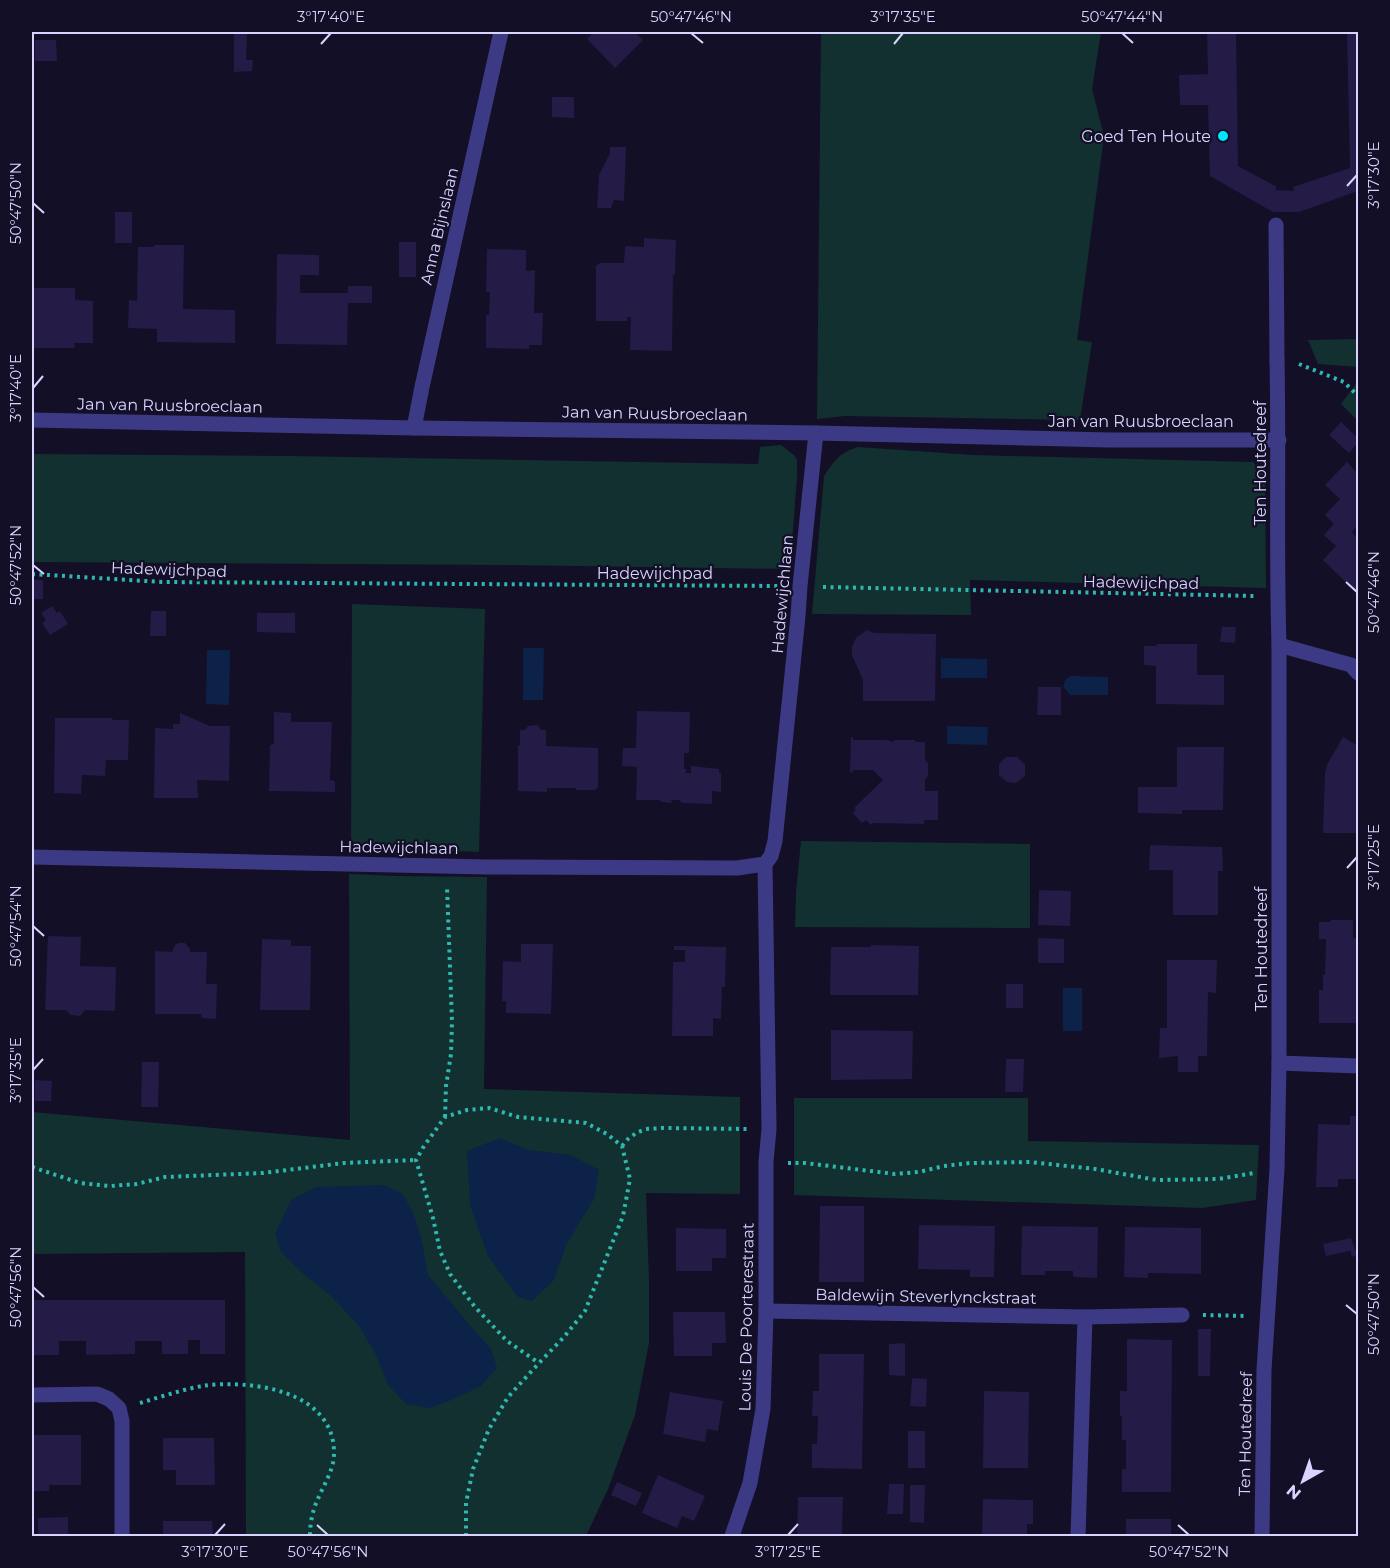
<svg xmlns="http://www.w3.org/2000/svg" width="1390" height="1568" viewBox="0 0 1390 1568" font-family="Montserrat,sans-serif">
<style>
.green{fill:#12302f}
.water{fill:#0c2248}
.building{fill:#241b47}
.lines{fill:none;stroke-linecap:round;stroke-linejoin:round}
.path{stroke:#2fb8b0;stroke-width:4;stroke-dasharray:3 4.5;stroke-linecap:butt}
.lane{stroke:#3d3a85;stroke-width:15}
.street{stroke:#3d3a85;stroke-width:15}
.ticks{fill:none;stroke:#d9d4ff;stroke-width:2}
.poi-dot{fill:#00e5ff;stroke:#130f26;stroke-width:2}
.labels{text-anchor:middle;stroke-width:4.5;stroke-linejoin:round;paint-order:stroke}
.poi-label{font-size:16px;fill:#d9d4ff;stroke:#130f26;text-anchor:end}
.street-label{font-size:16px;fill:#d9d4ff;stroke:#130f26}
.neatline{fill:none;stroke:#d9d4ff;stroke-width:2}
.ticks-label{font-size:15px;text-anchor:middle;fill:#d9d4ff}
</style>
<rect width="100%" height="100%" fill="#130f26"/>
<g class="green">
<path d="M821 32H1101L1092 89 1104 136 1077 340 1092 342 1080 420 845 416 817 419Z"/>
<path d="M1358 339V367L1318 364 1308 340Z"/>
<path d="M1358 381V421L1341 404Z"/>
<path d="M781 445 794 455 797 460V476L790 569 504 565 32 562V454L291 456 758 464 760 447Z"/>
<path d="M858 447 973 455 1253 462 1265 477 1266 588 970 580 971 615 812 614 824 476C834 461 839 453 858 447Z"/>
<path d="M352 604 485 609 479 852 351 847Z"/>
<path d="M801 841 1030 844V928L795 927 796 892Z"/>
<path d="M349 874 397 876 487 877 484 1089 740 1097V1194L646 1193 649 1280V1343L635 1415 608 1489 586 1536H246L245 1252 32 1254V1112L350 1140Z"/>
<path d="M794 1098H1028V1141L1259 1145 1256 1200 1202 1208 794 1195Z"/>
</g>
<g class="water">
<path d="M523 648H544L543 700H523Z"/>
<path d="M207 650H230L229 705 206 704Z"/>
<path d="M941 658 987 659V678H941Z"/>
<path d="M1071 676 1108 677V695H1070L1063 686 1066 679Z"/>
<path d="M947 726 988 727 987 745 947 744Z"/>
<rect x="1063" y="988" width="19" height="43"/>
<path d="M500 1138 528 1150 571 1155 599 1170 594 1199 566 1245 554 1280 532 1301 518 1297 488 1256 470 1205 467 1151Z"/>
<path d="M384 1185 403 1194 414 1215 422 1241 428 1275 468 1323 491 1349 497 1368 481 1386 449 1401 430 1408 406 1404 388 1385 376 1355 359 1326 331 1296 301 1272 281 1252 275 1234 291 1200 316 1187Z"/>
</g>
<g class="building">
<path d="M234 32H247L246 60H253L252 71 234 72Z"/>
<path d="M594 32H635L643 40 615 68 587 39Z"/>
<path d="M1207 32H1236L1238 166 1277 187 1275 190 1294 191 1293 187 1350 168 1347 32H1358V191L1299 212H1273L1210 176 1208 105H1180L1179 75 1208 74Z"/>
<path d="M35 40H56L57 61H35Z"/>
<path d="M552 97H574V118L552 117Z"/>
<path d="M610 147H626L624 201 614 200 611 208H597L599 175 610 153Z"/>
<rect x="115" y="212" width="17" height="31"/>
<path d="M644 238 676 240 675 275H673L672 351 630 350 631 317H627V321H596V266L600 263H624L625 246 644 247Z"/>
<rect x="399" y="242" width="17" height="35"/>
<path d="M154 245H184L183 309 235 310V343L157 342V329L128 328 129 300 137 301 138 247H154Z"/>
<path d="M487 249 526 250V271L535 270 534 313H543L542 345H529V349L486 348V315H489L490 292H486Z"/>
<path d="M277 254 319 255V275H300V293H348V286H372V303H348L347 345 276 344Z"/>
<path d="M32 288H75V300L93 301V343H74L75 348H32Z"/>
<path d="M1341 422 1358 438V443L1349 453 1329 435Z"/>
<path d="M1347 462 1358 474V525L1352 532 1358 539V594L1323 560 1336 546 1324 535 1334 524 1325 515 1340 499 1325 485Z"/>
<rect x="32" y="580" width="11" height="19"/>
<path d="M52 606 57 613 60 611 68 624 50 635 42 623 46 620 41 613Z"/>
<path d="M151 611H166V636H150Z"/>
<path d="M257 613H295V633L257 632Z"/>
<path d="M1222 627H1236L1235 643 1220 642Z"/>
<path d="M867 630 874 633 936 634 935 701H863V680L852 655V647L856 638Z"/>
<path d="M1156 644H1197V675H1224V705L1156 704V666L1144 665V646H1157Z"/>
<path d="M1038 687H1061V715H1037Z"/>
<path d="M637 711 690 712 689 753H684V769H687L685 773H691V766L719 769V773H721V792L712 791V804L682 803 679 800H671L672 803 663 802 659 800H636L637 767 622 766 623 748H636Z"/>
<path d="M274 712 291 713V722H332L330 780 335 781V792L269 791 270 745 274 744Z"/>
<path d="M180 713 210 726H230L229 781 197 780 198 798H154L155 728 173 729V724H180Z"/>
<path d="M55 718H112L113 720H129L128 760H106L105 776 82 775 81 794 54 793Z"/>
<path d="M538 725 541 730H546V746L598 748V788H596V790H576V788H547V792L518 791V746L520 745V730H525L528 726Z"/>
<path d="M851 737H853V740H886L894 742V740H915V742H925V760L928 763V776L925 779V791H938V820H924V824L873 823 871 825 866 820 862 823 853 813 856 810 854 808 883 780 873 770H852L853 773 850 772Z"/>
<path d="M1343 737 1358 746V833H1323L1325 774 1327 765Z"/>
<path d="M1177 747H1224L1223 810H1182V814L1138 813V787H1177Z"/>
<path d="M1006 757H1017L1025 765V776L1016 783 1007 782 999 775V764Z"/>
<path d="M1150 845 1222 847 1223 871H1218V915H1173V870H1149Z"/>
<path d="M1039 890 1071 891 1070 926 1038 925Z"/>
<path d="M1331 920H1353V938H1358V1023H1319V990H1323V975H1325L1326 939H1319V922H1330Z"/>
<path d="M48 936 81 937 80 966 116 967 115 1011 85 1010 80 1016 71 1015 66 1010H45Z"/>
<path d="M1038 938 1064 939V963H1038Z"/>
<path d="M262 939 291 940V946H311L310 1010H260Z"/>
<path d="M179 943H185L190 949V952H207L206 984H217L216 1019 202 1018 201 1014H155V951L172 952 175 945Z"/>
<path d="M521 944H553L551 1014 506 1013V1001H502L503 961 521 962Z"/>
<path d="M871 945 919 946 918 995H830L831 947H871Z"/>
<path d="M674 946 726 947 725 987H722L721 1019 713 1018V1036H672L673 962H685V950H674Z"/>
<path d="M1167 960H1217L1216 993 1208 992 1207 1056H1198V1072H1178V1056L1159 1058 1160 1028H1167Z"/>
<rect x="1006" y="984" width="17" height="24"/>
<path d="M831 1030 913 1031 912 1079 831 1080Z"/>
<path d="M1006 1059H1024L1023 1092H1005Z"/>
<path d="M142 1062H159L158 1107H141Z"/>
<path d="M35 1080 52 1081 51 1101H35Z"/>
<path d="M1350 1116H1358V1179H1338V1187H1316L1318 1124 1350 1125Z"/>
<path d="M820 1206H864V1282H819Z"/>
<path d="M919 1225 995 1226 994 1277H970V1270L918 1269Z"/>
<path d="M1022 1226 1098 1227 1097 1278 1073 1277V1271H1045V1275H1021Z"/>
<path d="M1125 1227 1201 1228V1274L1148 1273V1278L1124 1277Z"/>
<path d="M676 1228 726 1229V1258H712V1271H676Z"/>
<path d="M1351 1238 1357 1255 1352 1257 1350 1251 1326 1256 1323 1244Z"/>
<path d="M32 1300H225V1354H200V1340H188V1354H162V1341H135V1354L86 1355V1341H59V1355H32Z"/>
<path d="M673 1312H725L726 1343H712V1356H674Z"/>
<path d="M1198 1329H1211L1210 1376H1198Z"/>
<path d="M1127 1339 1172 1340 1171 1492H1122V1469H1126V1440H1122V1416H1120V1391H1127Z"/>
<path d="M905 1343V1376L889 1375V1344Z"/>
<path d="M819 1354H864L862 1469 812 1468V1444H817L818 1416H812L813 1391H819Z"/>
<path d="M912 1378 927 1379 926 1407 910 1406Z"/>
<path d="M984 1391 1029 1392 1028 1468H983Z"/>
<path d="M670 1392 723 1401 718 1431 707 1429 705 1442 663 1434Z"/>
<rect x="908" y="1431" width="17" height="37"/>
<path d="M32 1435H81V1485H49V1491H32Z"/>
<path d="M163 1438H214L215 1485H176V1470H163Z"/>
<path d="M658 1475 705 1496 694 1521 682 1516 677 1528 642 1513Z"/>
<path d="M617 1482 642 1493 636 1506 611 1495Z"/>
<path d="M889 1484H904L903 1514H887Z"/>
<path d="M910 1485H925L924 1523 910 1522Z"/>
<path d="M798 1497H843L842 1536H797Z"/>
<path d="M983 1499 1033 1500V1524H1027V1536H982Z"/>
<path d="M68 1517V1534L70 1533V1536H41V1534H38V1518Z"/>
<rect x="1126" y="1519" width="45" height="17"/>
<path d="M163 1521H212L213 1536H163Z"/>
</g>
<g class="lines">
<g class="path">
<path d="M1299 364 1344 382 1358 396"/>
<path d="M32 574 162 582 779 586"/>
<path d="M823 587 1256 596"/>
<path d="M445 1117 446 1086 451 1054 452 1022 447 887"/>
<path d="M622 1146 628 1139 636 1133 646 1129 663 1128 747 1129"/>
<path d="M788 1163H805L895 1174 919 1172 944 1166 970 1163 1030 1162 1095 1169 1157 1180 1219 1179 1254 1173"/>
<path d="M32 1167 80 1183 110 1186 137 1184 165 1177 263 1173 344 1163 416 1160"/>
<path d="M1203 1315 1247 1316"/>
<path d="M140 1403C160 1397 181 1390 202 1386 250 1379 335 1390 334 1454 334 1470 323 1486 317 1501 312 1512 310 1525 310 1536"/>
<path d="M466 1536V1503L473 1469 489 1429 508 1397 539 1363 564 1337 585 1311 623 1216 630 1179 622 1146 607 1134 586 1123 518 1117 489 1108 467 1110 445 1117 424 1146 416 1160 433 1218 440 1251 450 1274 475 1307 507 1341 539 1363"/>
</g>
<path class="lane" d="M1276 225 1277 360"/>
<g class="street">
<path d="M32 420 414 428 816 433 1109 440H1279"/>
<path d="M414 428 422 387 501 32"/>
<path d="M1279 645 1351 665 1358 673"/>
<path d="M32 857 487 867 737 868 765 864"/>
<path d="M1279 1063 1358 1066"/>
<path d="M766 1311 1085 1317 1078 1536"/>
<path d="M1085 1317 1182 1315"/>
<path d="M32 1395 97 1394 109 1399 119 1408 122 1421V1536"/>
<path d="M732 1536 750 1483 763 1409 766 1311V1162L769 1129 765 864 771 856 775 841 798 616 800 586 816 433"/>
<path d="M1262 1536 1264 1370 1277 1169 1279 1063V645C1276 550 1279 455 1277 360"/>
</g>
</g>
<path class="ticks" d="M691 33 703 43M1122 33 1133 43M321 44 331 33M894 44 903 33M1347 186 1357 175M33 203 44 213M33 388 43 376M33 565 44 574M1346 582 1357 592M1347 868 1357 857M33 926 44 936M33 1070 43 1059M33 1287 44 1297M1346 1305 1357 1314M317 1525 328 1535M1178 1525 1189 1535M215 1535 225 1524M788 1535 798 1524"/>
<circle class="poi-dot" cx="1223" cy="136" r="6"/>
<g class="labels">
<g class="poi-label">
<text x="1211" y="142">Goed Ten Houte</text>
</g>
<g class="street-label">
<text transform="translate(439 226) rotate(-77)" y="6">Anna Bijnslaan</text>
<text transform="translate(170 405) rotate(1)" y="6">Jan van Ruusbroeclaan</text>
<text transform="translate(655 413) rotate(1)" y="6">Jan van Ruusbroeclaan</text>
<text x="1141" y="427">Jan van Ruusbroeclaan</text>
<text transform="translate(1260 463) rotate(-90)" y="6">Ten Houtedreef</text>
<text transform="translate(169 569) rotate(2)" y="6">Hadewijchpad</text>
<text x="655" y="579">Hadewijchpad</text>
<text transform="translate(1141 582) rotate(1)" y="6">Hadewijchpad</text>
<text transform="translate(782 594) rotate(-85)" y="6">Hadewijchlaan</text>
<text transform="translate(399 847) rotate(1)" y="6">Hadewijchlaan</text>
<text transform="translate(1261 949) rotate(-90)" y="6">Ten Houtedreef</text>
<text transform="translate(926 1296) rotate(1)" y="6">Baldewijn Steverlynckstraat</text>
<text transform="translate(746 1317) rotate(-89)" y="6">Louis De Poorterestraat</text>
<text transform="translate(1245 1434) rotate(-89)" y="6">Ten Houtedreef</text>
</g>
</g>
<rect width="1390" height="1568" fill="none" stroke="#130f26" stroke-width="66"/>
<g transform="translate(1303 1481) rotate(220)" stroke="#130f26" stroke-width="4.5" paint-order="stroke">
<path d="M0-4.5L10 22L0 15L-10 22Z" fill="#d9d4ff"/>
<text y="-9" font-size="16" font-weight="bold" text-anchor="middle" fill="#d9d4ff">N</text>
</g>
<rect x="33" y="33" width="1324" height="1502" class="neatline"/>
<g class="ticks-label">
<text x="331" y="22">3°17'40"E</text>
<text x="691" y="22">50°47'46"N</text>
<text x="903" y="22">3°17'35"E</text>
<text x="1122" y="22">50°47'44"N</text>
<text transform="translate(1374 175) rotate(-90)" y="5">3°17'30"E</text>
<text transform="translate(16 203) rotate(-90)" y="5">50°47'50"N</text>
<text transform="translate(16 388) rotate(-90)" y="5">3°17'40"E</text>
<text transform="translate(16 565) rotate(-90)" y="5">50°47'52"N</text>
<text transform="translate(1374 592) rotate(-90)" y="5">50°47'46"N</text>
<text transform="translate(1374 857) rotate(-90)" y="5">3°17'25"E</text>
<text transform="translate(16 926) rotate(-90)" y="5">50°47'54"N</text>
<text transform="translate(16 1070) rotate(-90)" y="5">3°17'35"E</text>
<text transform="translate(16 1287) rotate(-90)" y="5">50°47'56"N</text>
<text transform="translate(1374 1314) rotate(-90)" y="5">50°47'50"N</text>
<text x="215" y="1557">3°17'30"E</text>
<text x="328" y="1557">50°47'56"N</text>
<text x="788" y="1557">3°17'25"E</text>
<text x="1189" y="1557">50°47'52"N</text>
</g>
</svg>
